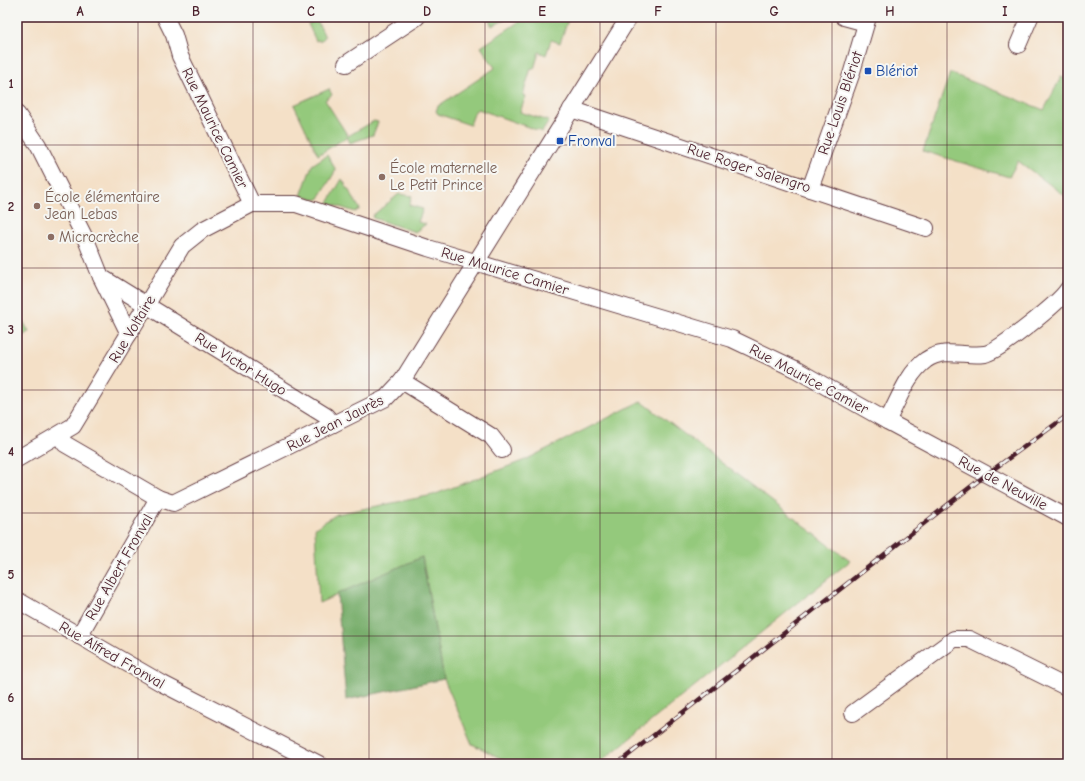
<svg xmlns="http://www.w3.org/2000/svg" width="1085" height="781" viewBox="0 0 1085 781" font-family="'Comic Neue',sans-serif">
<style>
.green{fill:#94c97b;stroke:#6f7453}
.forest{fill:#77ad6b;stroke:#60664b}
.lines{fill:none;stroke-linecap:round;stroke-linejoin:round}
.minor-casing{stroke:#643c42;stroke-width:18}
.minor{stroke:#fff;stroke-width:16}
.rail-casing{stroke:#4a1f2b;stroke-width:4.5}
.rail{stroke:#f6f6f2;stroke-width:3;stroke-dasharray:9;stroke-linecap:butt}
.grid{fill:none;stroke:#4a1f2b;stroke-width:1;stroke-opacity:0.55}
.transit-dot{fill:#1a4fb4;stroke:#f6f6f2;stroke-width:1.5}
.education-dot{fill:#8d6e63;stroke:#f6f6f2;stroke-width:1.5}
.labels{text-anchor:middle;stroke-width:4;stroke-linejoin:round;paint-order:stroke}
.transit-label{font-size:15px;fill:#164399;stroke:#f6f6f2;text-anchor:start}
.street-label{font-size:15px;fill:#4a1f2b;stroke:#f6f6f2}
.education-label{font-size:15px;fill:#785e54;stroke:#f6f6f2;text-anchor:start}
.neatline{fill:none;stroke:#4a1f2b;stroke-width:1.5}
.grid-label{font-size:13px;text-anchor:middle;font-weight:bold;fill:#4a1f2b}
</style>
<rect width="100%" height="100%" fill="#f6f6f2"/>
<filter id="ink" filterUnits="userSpaceOnUse"><feTurbulence type="fractalNoise" baseFrequency=".025" numOctaves="2"/><feDisplacementMap in="SourceGraphic" scale="8" xChannelSelector="R" yChannelSelector="G"/><feConvolveMatrix kernelMatrix="1 2 1 2 8 2 1 2 1" color-interpolation-filters="sRGB"/></filter>
<filter id="wash" filterUnits="userSpaceOnUse"><feTurbulence type="fractalNoise" baseFrequency=".012" numOctaves="4" result="noise"/><feDisplacementMap in="SourceGraphic" scale="16" xChannelSelector="R" yChannelSelector="G"/><feGaussianBlur stdDeviation="0.9" result="paint"/><feColorMatrix in="noise" values="0 0 0 0 0 0 0 0 0 0 0 0 0 0 0 0 0 1.4 0 .05"/><feComposite in="paint" operator="in"/></filter>
<g filter="url(#wash)">
<rect width="100%" height="100%" fill="#f4e0c7"/>
<g class="green">
<path d="M487 17H511L492 26Z"/>
<path d="M526 17H569L560 43 551 40 546 55 539 52 534 69 531 68 523 95 526 96 520 112 549 121 542 132 478 109 475 111 470 125 438 114 436 111 438 106 495 68 481 47Z"/>
<path d="M317 20 325 37 320 42 319 40 316 41 308 24Z"/>
<path d="M950 73 1044 110 1061 77 1068 80V198L1018 161 1009 177 923 151Z"/>
<path d="M329 89 332 95 325 100 348 136 374 121 378 122 373 135 350 143 347 137 318 155 294 105Z"/>
<path d="M327 155 336 170 318 200 301 196 312 165Z"/>
<path d="M342 179 360 209 355 212 328 203Z"/>
<path d="M399 194 412 196 409 205 423 209 418 222 426 224 415 232 373 218 372 216Z"/>
<path d="M17 310 29 332 17 339Z"/>
<path d="M641 401 850 561 598 764H512L472 744 444 679 422 557 319 603 315 528 337 514 433 495 525 460Z"/>
</g>
<path class="forest" d="M422 557 444 679 346 700 337 594Z"/>
</g>
<g filter="url(#ink)">
<g class="lines">
<g class="minor-casing">
<g id="minor">
<path d="M165 17 174 35 180 56 252 204"/>
<path d="M844 17 866 23"/>
<path d="M1018 45 1030 17"/>
<path d="M346 64 417 17"/>
<path d="M571 109 926 228"/>
<path d="M17 114 38 145 87 242 101 277 129 334"/>
<path d="M810 189 851 75 868 17"/>
<path d="M101 277 326 416 333 424"/>
<path d="M402 381 491 436 502 450"/>
<path d="M887 421C899 400 906 375 926 360 945 347 965 357 985 354 998 352 1061 301 1068 289"/>
<path d="M59 435 65 444 158 498 173 503 386 398 402 381 629 17"/>
<path d="M17 459 73 426 182 246 202 230 252 204H296L428 248 732 339 795 369 887 421 1068 518"/>
<path d="M17 600 163 684 319 764"/>
<path d="M79 636 158 498"/>
<path d="M853 713 954 639H969L1068 688"/>
</g>
</g>
<use href="#minor" class="minor"/>
<g class="rail-casing">
<path id="rail" d="M617 764 987 474 1068 415"/>
</g>
<use href="#rail" class="rail"/>
</g>
</g>
<path class="grid" d="M138 17V764M253 17V764M369 17V764M485 17V764M600 17V764M716 17V764M832 17V764M947 17V764M17 145H1068M17 268H1068M17 390H1068M17 513H1068M17 636H1068"/>
<g class="transit-dot">
<rect x="864" y="67" width="8" height="8" rx="2"/>
<rect x="556" y="137" width="8" height="8" rx="2"/>
</g>
<g class="education-dot">
<circle cx="382" cy="177" r="4"/>
<circle cx="37" cy="206" r="4"/>
<circle cx="51" cy="237" r="4"/>
</g>
<g class="labels">
<g class="transit-label">
<text x="876" y="76">Blériot</text>
<text x="568" y="146">Fronval</text>
</g>
<g class="street-label">
<text transform="translate(840 103) rotate(-71)" y="5">Rue Louis Blériot</text>
<text transform="translate(215 128) rotate(64)" y="5">Rue Maurice Camier</text>
<text transform="translate(749 168) rotate(18)" y="5">Rue Roger Salengro</text>
<text transform="translate(505 271) rotate(17)" y="5">Rue Maurice Camier</text>
<text transform="translate(132 329) rotate(-59)" y="5">Rue Voltaire</text>
<text transform="translate(241 364) rotate(32)" y="5">Rue Victor Hugo</text>
<text transform="translate(809 379) rotate(28)" y="5">Rue Maurice Camier</text>
<text transform="translate(335 423) rotate(-27)" y="5">Rue Jean Jaurès</text>
<text transform="translate(1003 483) rotate(28)" y="5">Rue de Neuville</text>
<text transform="translate(119 567) rotate(-60)" y="5">Rue Albert Fronval</text>
<text transform="translate(112 655) rotate(30)" y="5">Rue Alfred Fronval</text>
</g>
<g class="education-label">
<text x="390" y="173">École maternelle<tspan x="390" dy="17">Le Petit Prince</tspan></text>
<text x="45" y="202">École élémentaire<tspan x="45" dy="17">Jean Lebas</tspan></text>
<text x="59" y="242">Microcrèche</text>
</g>
</g>
<rect width="1085" height="781" fill="none" stroke="#f6f6f2" stroke-width="44"/>
<rect x="22" y="22" width="1041" height="737" class="neatline"/>
<g class="grid-label">
<text x="80" y="16">A</text>
<text x="196" y="16">B</text>
<text x="311" y="16">C</text>
<text x="427" y="16">D</text>
<text x="542" y="16">E</text>
<text x="658" y="16">F</text>
<text x="774" y="16">G</text>
<text x="890" y="16">H</text>
<text x="1005" y="16">I</text>
<text x="11" y="88">1</text>
<text x="11" y="211">2</text>
<text x="11" y="334">3</text>
<text x="11" y="456">4</text>
<text x="11" y="579">5</text>
<text x="11" y="702">6</text>
</g>
</svg>
